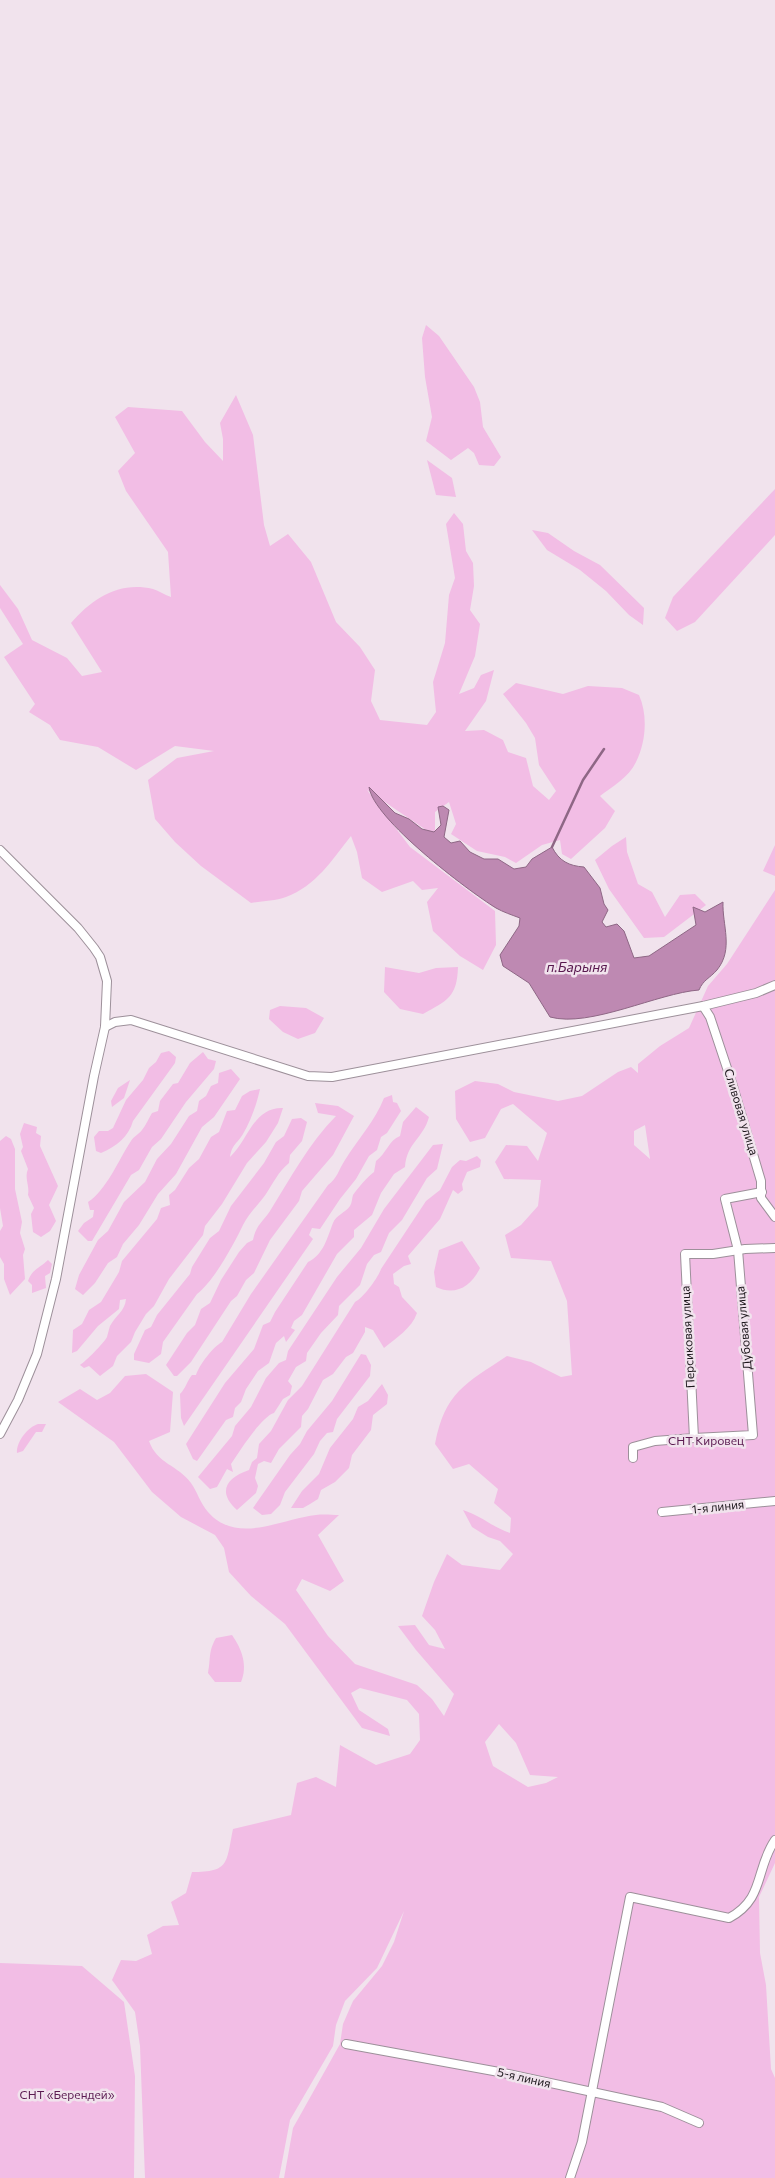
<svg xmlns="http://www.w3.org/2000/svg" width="775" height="2178" viewBox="0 0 775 2178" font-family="Commissioner,sans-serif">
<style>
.green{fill:#f2bde5;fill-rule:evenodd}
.water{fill:#be89b2;stroke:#8e6785}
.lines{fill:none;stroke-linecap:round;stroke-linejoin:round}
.stream{stroke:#8e6785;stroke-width:2.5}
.minor-casing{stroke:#9d909a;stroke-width:10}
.minor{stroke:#fff;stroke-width:8}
.labels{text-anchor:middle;stroke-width:5;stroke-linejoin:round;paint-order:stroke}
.street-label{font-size:12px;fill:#1d181c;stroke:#f1e3ed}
.park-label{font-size:12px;fill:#5c1c52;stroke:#f1e3ed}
.water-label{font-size:14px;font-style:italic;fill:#58184e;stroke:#f1e3ed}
</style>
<rect width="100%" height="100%" fill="#f1e3ed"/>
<g class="green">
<path d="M426 325 439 336 474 387 480 402 483 427 501 457 494 466 479 465 474 453 468 448 451 460 426 441 432 417 425 377 422 338Z"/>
<path d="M236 395 253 435 264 525 270 546 288 534 311 562 336 622 360 647 375 670 371 701 380 720 427 725 436 712 433 682 445 643 449 595 455 578 446 524 454 513 463 524 466 551 473 563 474 586 470 610 480 624 475 656 459 694 474 688 481 675 494 670 486 701 465 731 484 730 503 740 508 752 526 758 533 786 549 800 556 791 539 765 535 738 526 723 503 694 516 683 563 694 588 686 622 688 639 695C648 715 646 742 636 762 629 777 612 787 600 796L615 811 605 828 571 859 562 854 560 840 542 845 516 863 505 857 477 851 451 834 456 824 449 802 435 812V836L367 790 410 847 495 911 496 945 483 970 460 956 433 931 427 902 438 888 422 890 413 881 382 892 362 878 357 852 351 836C332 860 316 886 286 897 275 901 262 901 251 903L201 866 175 842 155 819 148 780 177 758 214 751 175 746 136 770 98 747 60 740 50 725 29 712 35 704 4 657 23 644 0 608V585L18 609 32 640 67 658 82 676 102 672 71 623C93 598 119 581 153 589 159 591 165 595 171 597L168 552 126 491 118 471 135 453 115 417 128 407 182 411 205 442 223 461V439L220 423Z"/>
<path d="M427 460 452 478 456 497 436 495Z"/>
<path d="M775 489V535L695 622 677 631 665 618 673 597Z"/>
<path d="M532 530 548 533 574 551 600 565 644 608 643 625 629 615 606 591 580 570 547 550Z"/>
<path d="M626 837 627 852 638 884 652 892 665 917 680 895 695 894 706 905 664 937 644 938 609 889 595 860 612 846Z"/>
<path d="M775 845V876L763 871Z"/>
<path d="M775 890V1863L759 1897 760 1953 766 1985 771 2069 775 2078V2178H284L293 2128 340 2044 343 2024 353 2001 382 1966 394 1942 404 1911 377 1968 345 2001 336 2025 333 2046 290 2120 279 2178H145L140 2046 135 2012 112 1980 121 1960 136 1961 152 1954 147 1935 163 1926 179 1925 171 1902 186 1893 192 1872C230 1872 226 1863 233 1829L291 1815 297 1783 316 1777 336 1787 340 1745 376 1765 410 1754 420 1740 419 1714 407 1700 360 1688 351 1693 359 1710 388 1729 390 1736 362 1728 285 1624 251 1596 229 1572 224 1548 215 1535 181 1517 152 1492 114 1442 58 1402 80 1389 97 1400 110 1393 125 1376 146 1374 173 1392 170 1432 149 1441C157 1464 178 1465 191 1483 197 1491 200 1503 208 1512 237 1545 281 1519 316 1515 324 1514 332 1515 339 1515L318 1535 344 1581 330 1591 302 1579 296 1590 328 1636 355 1664 417 1685 432 1699 444 1716 454 1694 416 1650 398 1626 415 1625 429 1645 445 1649 435 1630 422 1616 434 1582 447 1554 462 1565 500 1570 513 1554 500 1541 488 1537 472 1527 463 1510C482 1516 492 1527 510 1533L511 1518 494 1503 498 1489 469 1464 453 1469 435 1444C445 1392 465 1384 507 1356L531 1362 561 1377 572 1375 567 1301 551 1261 511 1258 505 1235 521 1225 538 1206 541 1180 504 1179 495 1162 506 1145 527 1146 538 1161 547 1133 513 1104 501 1109 485 1138 470 1142 456 1119 455 1091 475 1081 498 1084 514 1092 558 1101 582 1096 618 1072 631 1067 638 1073V1064L660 1046 689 1028 708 986 727 964ZM645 1125 650 1159 634 1145V1131ZM499 1724 516 1743 530 1775 558 1777 546 1783 528 1787 493 1766 485 1742Z"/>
<path d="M385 967 419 973 436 968 458 967C457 997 448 1000 423 1014L400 1009 384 992Z"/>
<path d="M280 1006 306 1008 324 1018 315 1033 298 1039 283 1032 269 1019 270 1010Z"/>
<path d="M169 1051 176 1057 175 1063 133 1121C129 1136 116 1147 101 1153L96 1151 94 1137 99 1131H108L113 1128 126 1100 143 1080 149 1068 156 1062 161 1053Z"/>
<path d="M203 1052 208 1059 216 1061 214 1069 186 1102 161 1139 152 1147 139 1170 131 1175 92 1241H88L78 1231 84 1223 93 1217 94 1210H90L88 1202C106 1191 119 1159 131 1141 134 1136 139 1134 142 1130 146 1125 149 1118 152 1113L158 1111 160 1101 173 1084 178 1083 190 1063Z"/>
<path d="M231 1069 240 1079 214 1117 202 1127 176 1174 158 1194 139 1225 123 1244 117 1257 108 1263 95 1283 83 1295 75 1289 79 1275 98 1240 108 1231 124 1202 145 1182 157 1159 171 1144 189 1116 197 1111 199 1101 206 1096 211 1086 218 1083 219 1073Z"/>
<path d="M130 1080 124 1098 112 1107 111 1101 118 1088Z"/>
<path d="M260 1089C257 1103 251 1121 243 1134 237 1144 232 1144 230 1157 248 1141 253 1107 283 1108L278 1123 266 1142 247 1163 222 1204 205 1226 203 1235 169 1279 154 1306 146 1314 135 1332 131 1342 117 1356 113 1366 100 1376 89 1366 84 1368 80 1365C86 1361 104 1343 107 1337 108 1333 109 1329 110 1326 116 1315 125 1311 126 1299L120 1300 119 1309 98 1326 77 1351 72 1353 73 1330 82 1324 89 1310 101 1302 119 1272 122 1261 157 1219 161 1208 170 1205 169 1195 175 1190 189 1168 199 1159 211 1137 219 1132 227 1111 235 1110 242 1096 250 1091Z"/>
<path d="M392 1095 393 1102 397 1103 401 1111 387 1133 381 1137 377 1150 369 1156 356 1179 340 1199 320 1229 312 1228 309 1235 313 1239 184 1426 181 1418 180 1394C186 1388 187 1381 192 1375H196C199 1365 213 1347 222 1342L251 1294 328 1185C337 1179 339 1169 345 1160 358 1139 375 1121 384 1098Z"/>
<path d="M315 1103 338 1106 354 1116 333 1155 302 1191 299 1201 270 1240 254 1273 246 1280 237 1296 231 1301 191 1362 177 1376H174L166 1365 187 1333 195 1325 201 1309 210 1303 221 1280 239 1252 247 1243 253 1240C256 1225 262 1223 270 1211 290 1179 309 1143 336 1116L318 1113Z"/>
<path d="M416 1107 429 1117C423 1139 407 1142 405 1167L394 1174 381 1193 372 1215 354 1230V1237L337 1254 302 1315 294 1321 291 1328 295 1330 286 1342 284 1336 276 1343 269 1363 258 1371 246 1389 241 1402 235 1408 233 1417 226 1420 197 1461 193 1459 186 1444 225 1383 254 1349 263 1325 270 1322 275 1312 308 1262C324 1254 327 1238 333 1223 336 1215 345 1213 350 1206 352 1203 352 1198 353 1195 357 1189 368 1176 374 1172L376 1161C386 1154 389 1140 400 1136L403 1122Z"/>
<path d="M301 1118 307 1122 302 1141 290 1155 289 1163C278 1172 274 1182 266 1194 259 1204 249 1213 243 1225 234 1244 214 1281 197 1294L163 1342 161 1354 149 1363 134 1360V1354L145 1330 151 1327 157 1315 190 1274 192 1267 210 1238 219 1231 231 1206 264 1163 276 1142 284 1136 292 1119Z"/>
<path d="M24 1123 37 1127 36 1133 41 1136 40 1146 58 1186 49 1205 56 1221 50 1231 41 1237 33 1232 31 1214 34 1208 28 1195C30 1186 24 1178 28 1169L21 1151 23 1147 20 1134Z"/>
<path d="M6 1136 11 1139 15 1149V1189L22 1222 20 1233 25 1249 23 1255 25 1279 10 1295 4 1279V1264L0 1257V1231L3 1226 0 1208V1141Z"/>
<path d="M443 1144 437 1169 427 1178 402 1220 389 1233 381 1252 374 1255 367 1264 360 1285 339 1306 338 1315 321 1333 307 1353 306 1361 296 1367 288 1381 292 1386 290 1395 283 1399 274 1413C262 1416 239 1452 231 1464L233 1472 227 1469 217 1487 210 1489 198 1477 232 1436 235 1426 251 1407 266 1378 279 1363 286 1360 288 1351 337 1277 361 1248 384 1209 433 1145Z"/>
<path d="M477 1156 481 1160 480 1167 467 1172 462 1184 463 1190 458 1194 453 1190 440 1219 408 1256 411 1264 404 1266 393 1274 394 1284 399 1287 402 1297 417 1313C412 1328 396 1338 384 1348L373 1330 365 1327V1332L353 1353 346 1357 333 1374 323 1380 308 1409 302 1416 301 1427 279 1449 271 1463 264 1461 258 1464 255 1478 258 1486 256 1493 237 1510C217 1492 226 1478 249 1470L252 1462 257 1458 259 1444 271 1431 288 1400 302 1386 355 1302C363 1298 378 1278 381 1269L426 1201 440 1190 452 1167 460 1160 466 1161Z"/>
<path d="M462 1241 480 1268C471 1287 455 1296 436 1287L434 1272 439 1250Z"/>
<path d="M48 1260 52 1264 50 1273 45 1276 46 1288 32 1293V1285L28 1281C32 1269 40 1268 48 1260Z"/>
<path d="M361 1354 366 1355 371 1365 370 1376 337 1419 333 1432 327 1433 320 1441 314 1454 285 1492 280 1505 271 1514 262 1515 253 1508 290 1455 300 1444 307 1431 332 1401Z"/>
<path d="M382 1384 388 1395 387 1404 373 1415 371 1430 352 1455 349 1468 335 1482 321 1490 318 1499 310 1504 303 1508H291L302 1491 319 1474 330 1448 353 1419 358 1407 368 1401Z"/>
<path d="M38 1424H46L42 1432H36L23 1451 17 1453C16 1442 28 1427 38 1424Z"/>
<path d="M232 1635C242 1649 248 1666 241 1682H215L208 1673C211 1658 208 1652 216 1638Z"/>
<path d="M0 1963 82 1966 124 2002 135 2076 134 2178H0Z"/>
</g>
<path class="water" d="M369 787 395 813 409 819 422 829 434 832 441 825 438 807 443 806 449 810 444 837 451 843 460 841 470 852 484 859H498L514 869 526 867 532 859 552 847C559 861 569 866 584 867L600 888 604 904 608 910 602 922 606 927 617 924 624 931 634 958 649 956 696 925 693 907 705 912 723 902C722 925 734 949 717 970 710 978 703 980 699 990 658 993 590 1028 550 1017L529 983 503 966 500 955 519 926 520 918C512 915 503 912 496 908 467 890 373 819 369 787Z"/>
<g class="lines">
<path class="stream" d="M552 847 583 780 604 749"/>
<g class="minor-casing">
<g id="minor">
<path d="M0 850 78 928 94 948 100 957 107 981 105 1027 94 1076 56 1279 37 1354 18 1400 0 1434"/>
<path d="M703 1006 710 1017 732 1083 761 1181V1198L775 1217"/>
<path d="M105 1027 115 1022 131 1020 308 1076 332 1077 703 1006 756 993 775 985"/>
<path d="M694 1438 753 1435 738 1250 725 1199 762 1192"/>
<path d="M633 1458V1447L655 1441 694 1438 685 1254H713L745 1249 775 1248"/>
<path d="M662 1512 775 1501"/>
<path d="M346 2044 499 2072 662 2107 699 2123"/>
<path d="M570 2178 582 2142 630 1897 729 1918C765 1899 755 1869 775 1840"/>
</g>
</g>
<use href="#minor" class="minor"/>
</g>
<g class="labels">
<g class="street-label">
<text transform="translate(741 1112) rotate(73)" y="4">Сливовая улица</text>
<text transform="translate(744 1328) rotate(-95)" y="4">Дубовая улица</text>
<text transform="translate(688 1337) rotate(-93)" y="4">Персиковая улица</text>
<text transform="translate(718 1507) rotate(-6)" y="4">1-я линия</text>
<text transform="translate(524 2078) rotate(13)" y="4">5-я линия</text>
</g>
<g class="park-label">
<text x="706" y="1445">СНТ Кировец</text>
<text x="67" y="2099">СНТ «Берендей»</text>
</g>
<g class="water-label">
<text x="577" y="972">п.Барыня</text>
</g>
</g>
</svg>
